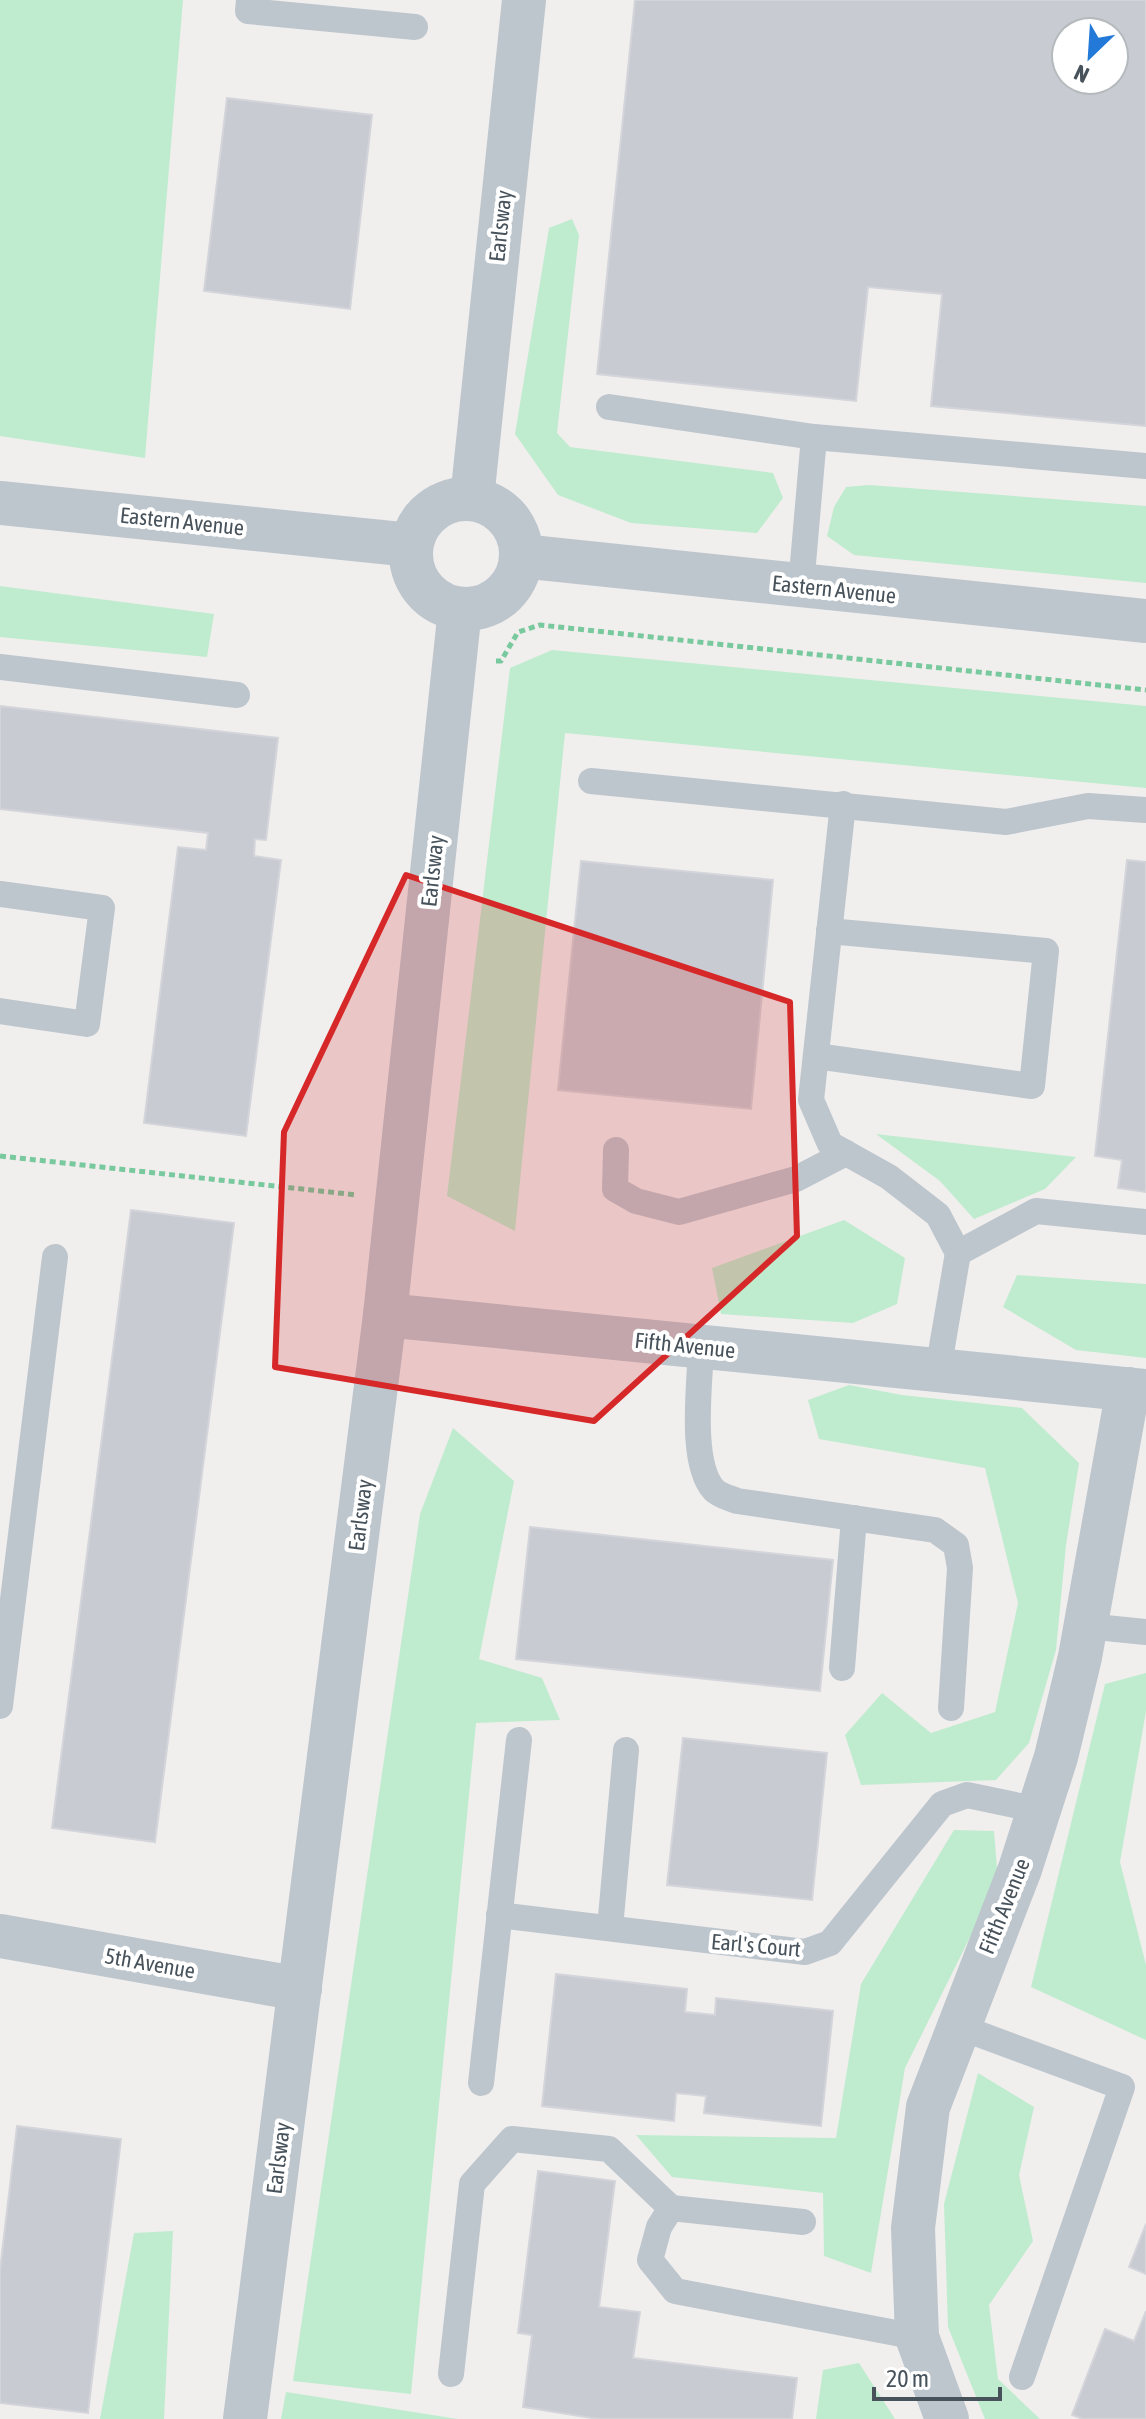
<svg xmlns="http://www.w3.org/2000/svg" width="1146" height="2419" viewBox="0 0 1146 2419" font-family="'Asap Condensed',sans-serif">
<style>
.green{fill:#bfecce}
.building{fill:#c8cbd1;stroke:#d3d5da;stroke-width:2;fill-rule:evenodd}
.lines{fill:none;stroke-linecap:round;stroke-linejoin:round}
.path{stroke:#79c99e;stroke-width:5;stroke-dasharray:6 4;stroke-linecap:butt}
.service{stroke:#bdc6cd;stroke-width:26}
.minor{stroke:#bdc6cd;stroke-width:44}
.tertiary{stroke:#bdc6cd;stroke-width:44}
.marked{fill:#d62828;fill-opacity:0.2;stroke:#d62828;stroke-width:6;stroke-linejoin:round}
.labels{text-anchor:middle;stroke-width:8;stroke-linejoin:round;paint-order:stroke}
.street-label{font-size:22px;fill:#47525b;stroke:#fff}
</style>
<rect width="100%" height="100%" fill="#f1eeee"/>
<g class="green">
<path d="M0 0H183L145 458 0 436Z"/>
<path d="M572 219 579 235 557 433 570 447 773 473 783 498 757 533 631 523 558 495 515 434 549 228Z"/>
<path d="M869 485 1146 506V583L854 555 827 536 834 507 846 487Z"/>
<path d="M0 586 214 614 207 657 0 637Z"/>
<path d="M552 650 1146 706V788L565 733 515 1231 447 1196 510 668Z"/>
<path d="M876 1134 1076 1157 1045 1189 974 1219 940 1181Z"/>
<path d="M844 1220 905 1258 897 1304 853 1323 721 1314 712 1268Z"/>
<path d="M1017 1275 1146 1284V1358L1076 1350 1003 1307Z"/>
<path d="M849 1385 902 1395 1022 1408 1079 1463 1066 1545 1056 1650 1029 1743 996 1780 861 1785 845 1735 882 1693 931 1733 995 1712 1018 1603 985 1468 819 1439 808 1400Z"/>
<path d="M453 1428 514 1481 479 1659 542 1678 560 1720 476 1723 411 2394 293 2381 420 1514Z"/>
<path d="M1146 1673V1711L1120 1862 1146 1965V2040L1031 1987 1105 1684Z"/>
<path d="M954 1830 994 1831 998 1881 905 2068 871 2273 824 2256 823 2193 672 2177 636 2135 836 2138 861 1984Z"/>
<path d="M978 2073 1034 2107 1019 2175 1033 2241 989 2305 998 2379 1040 2419H985L948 2327 944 2204Z"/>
<path d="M173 2231 164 2419H100L134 2233Z"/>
<path d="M859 2363 895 2419H816L823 2370Z"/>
<path d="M286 2392 458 2419H281Z"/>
</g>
<g class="building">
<path d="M635 0H1146V426L931 406 942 294 868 287 856 401 597 374ZM1066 32H1114V80H1066Z"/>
<path d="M227 98 372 115 350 309 204 291Z"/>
<path d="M0 706 278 738 266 840 255 839 254 856 281 860 246 1136 144 1123 178 847 206 850 208 833 0 809Z"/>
<path d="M1127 860 1146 862V1192L1118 1188 1122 1160 1095 1156Z"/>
<path d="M581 861 773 880 751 1109 558 1090Z"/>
<path d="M131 1210 234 1223 155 1842 52 1828Z"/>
<path d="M530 1527 833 1560 820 1691 516 1659Z"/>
<path d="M683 1738 827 1753 812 1900 667 1885Z"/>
<path d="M556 1974 687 1989 685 2012 715 2015 716 1998 833 2011 821 2126 704 2113 706 2096 676 2093 674 2121 542 2106Z"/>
<path d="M17 2126 121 2139 88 2413 0 2403V2270Z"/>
<path d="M538 2171 615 2181 599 2307 640 2312 633 2358 797 2378 792 2419H598L523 2407 532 2335 518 2333Z"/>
<path d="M1146 2224V2274L1129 2267Z"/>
<path d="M1146 2311V2419H1083L1072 2415 1105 2329 1134 2341Z"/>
</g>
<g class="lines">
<g class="path">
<path d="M496 661H501L518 632 540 625 1146 690"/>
<path d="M0 1156 357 1195"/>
</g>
<g class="service">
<path d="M249 0 248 11 415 27"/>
<path d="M609 407 814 437 801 586"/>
<path d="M814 437 1146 466"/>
<path d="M0 667 237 695"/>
<path d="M591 781 1006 822 1088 806 1146 810"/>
<path d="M843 804 811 1100 830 1144 889 1177 938 1215 958 1253"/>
<path d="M0 894 102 908 87 1024 0 1011"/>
<path d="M816 1056 1032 1086 1046 951 829 931"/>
<path d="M616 1150 615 1189 636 1201 679 1212 796 1179 846 1153"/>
<path d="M701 1347C700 1383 689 1463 714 1490 720 1496 730 1498 737 1501L935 1530 956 1545 960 1568 951 1708"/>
<path d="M938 1370 958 1253 1036 1211 1146 1222"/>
<path d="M1086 1626 1146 1632"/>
<path d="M842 1668 854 1518"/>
<path d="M0 1706 55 1257"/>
<path d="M499 1915 805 1952 830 1943 942 1804 967 1795 1039 1810"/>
<path d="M610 1928 626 1750"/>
<path d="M957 2026 1122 2087 1022 2377"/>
<path d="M481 2083 519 1740"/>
<path d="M803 2222 671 2208 659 2227 650 2260 675 2291 917 2337"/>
<path d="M451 2374 472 2184 512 2139 609 2149 671 2208"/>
</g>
<g class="minor">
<path d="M472 499 524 0"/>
<path d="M385 1315 1146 1391"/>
<path d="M0 1936 300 1989"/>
<path d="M245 2419 385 1315 460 609"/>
<path d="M947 2419 917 2337 913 2228 928 2107 1020 1869 1056 1757 1080 1657 1128 1389"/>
</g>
<g class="tertiary">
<circle cx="466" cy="554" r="55"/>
<path d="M0 503 411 545"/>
<path d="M521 556 1146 621"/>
</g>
</g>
<path class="marked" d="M406 875 790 1002 797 1236 594 1421 275 1367 284 1132Z"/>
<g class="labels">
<g class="street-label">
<text transform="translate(500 226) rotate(-84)" y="8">Earlsway</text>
<text transform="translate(182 521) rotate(6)" y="8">Eastern Avenue</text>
<text transform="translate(834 589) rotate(6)" y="8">Eastern Avenue</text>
<text transform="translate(432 871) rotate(-84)" y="8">Earlsway</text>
<text transform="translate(685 1345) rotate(6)" y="8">Fifth Avenue</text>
<text transform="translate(360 1515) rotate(-83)" y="8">Earlsway</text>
<text transform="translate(1004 1906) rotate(-68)" y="8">Fifth Avenue</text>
<text transform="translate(756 1945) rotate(5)" y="8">Earl's Court</text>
<text transform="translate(150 1963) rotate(10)" y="8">5th Avenue</text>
<text transform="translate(278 2158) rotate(-83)" y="8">Earlsway</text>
</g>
</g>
<g transform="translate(1090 56) rotate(205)"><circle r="38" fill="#ffffff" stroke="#b5babd" stroke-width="2"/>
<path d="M0-6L14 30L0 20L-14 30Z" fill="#2279d7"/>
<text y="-12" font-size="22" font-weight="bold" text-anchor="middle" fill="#47525b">N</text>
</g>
<path d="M874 2387v12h126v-12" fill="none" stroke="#47525b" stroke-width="4"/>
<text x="886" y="2387" font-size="24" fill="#47525b" stroke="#ffffff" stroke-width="6" paint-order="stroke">20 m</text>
</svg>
